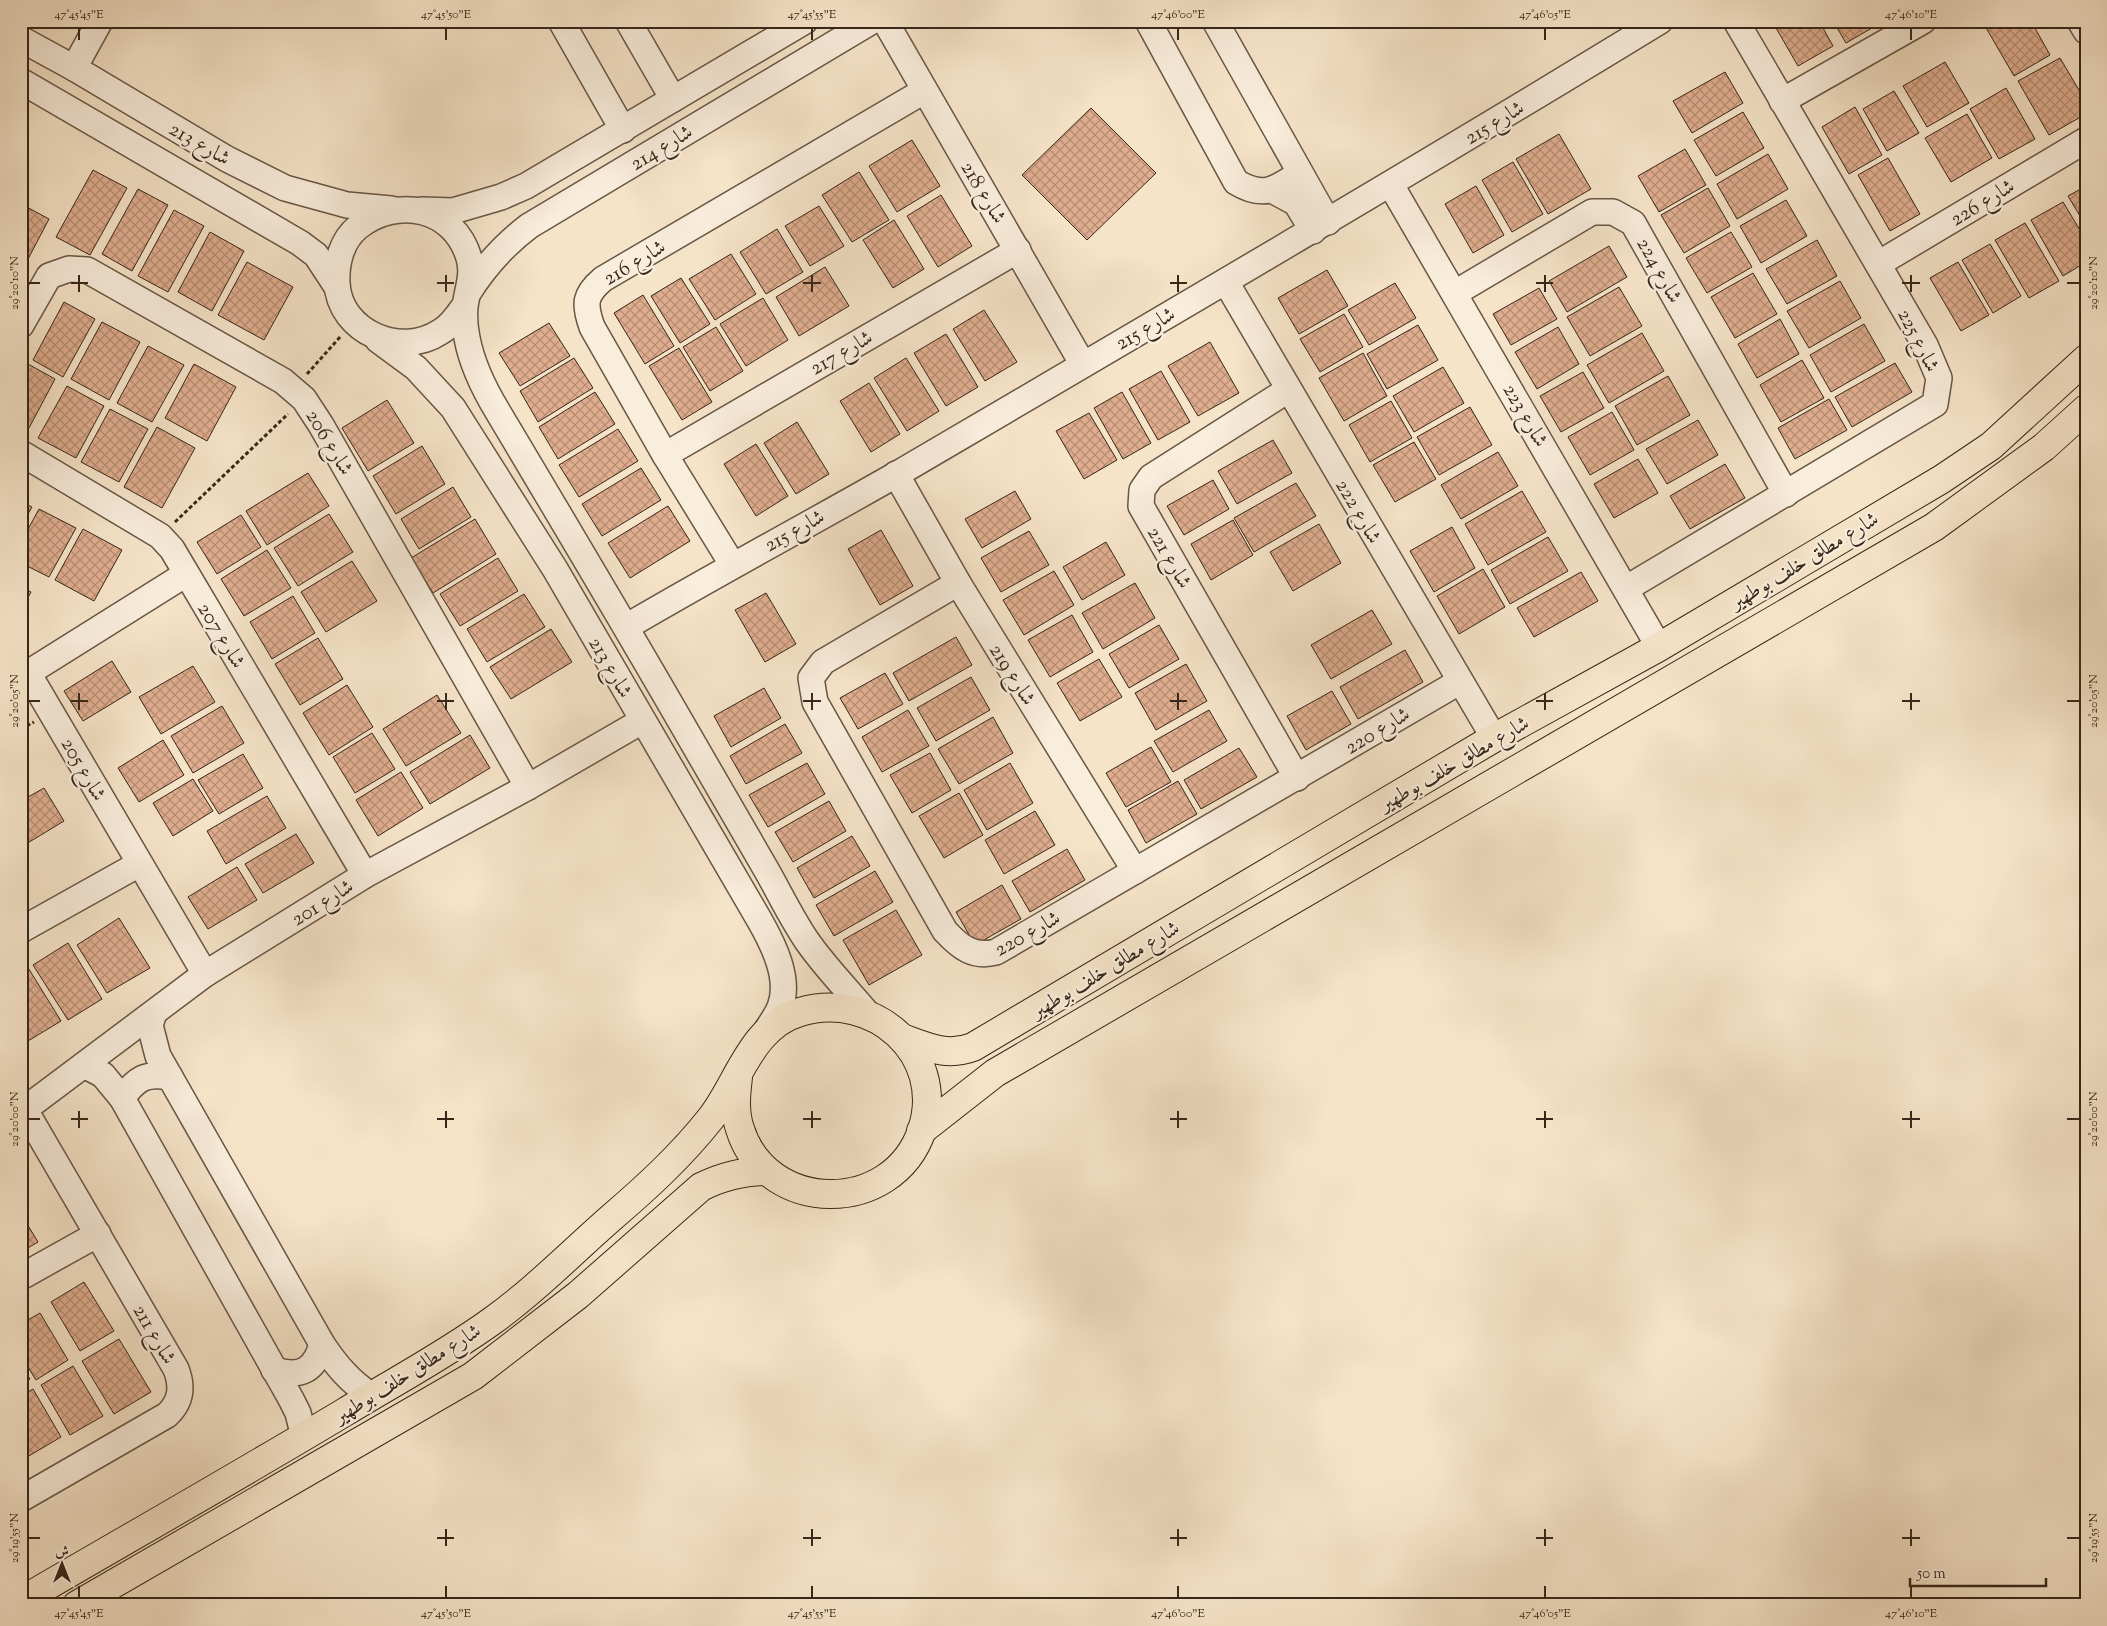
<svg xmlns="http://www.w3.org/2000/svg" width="2107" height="1626" viewBox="0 0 2107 1626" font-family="'Sorts Mill Goudy',Amiri,serif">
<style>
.building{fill:url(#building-cross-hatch);stroke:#372619}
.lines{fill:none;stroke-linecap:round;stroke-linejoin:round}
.minor-casing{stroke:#675645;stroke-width:28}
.major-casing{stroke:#372619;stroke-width:30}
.path{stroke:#372619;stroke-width:3;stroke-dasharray:4 2.5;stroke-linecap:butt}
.minor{stroke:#f9eddc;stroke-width:25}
.major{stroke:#f6e4c9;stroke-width:28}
.ticks{fill:none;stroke:#372619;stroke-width:2}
.labels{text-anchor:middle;stroke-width:4.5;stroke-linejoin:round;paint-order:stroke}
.street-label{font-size:21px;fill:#372619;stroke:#f9eddc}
.neatline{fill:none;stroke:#372619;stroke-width:2}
.ticks-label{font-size:12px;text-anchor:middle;fill:#372619}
</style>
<defs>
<pattern id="building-cross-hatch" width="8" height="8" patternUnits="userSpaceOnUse" patternTransform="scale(1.25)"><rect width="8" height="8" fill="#e0ae8f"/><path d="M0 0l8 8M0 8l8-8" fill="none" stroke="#b68d74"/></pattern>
</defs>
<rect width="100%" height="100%" fill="#f6e4c9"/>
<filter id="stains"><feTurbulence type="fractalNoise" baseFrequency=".004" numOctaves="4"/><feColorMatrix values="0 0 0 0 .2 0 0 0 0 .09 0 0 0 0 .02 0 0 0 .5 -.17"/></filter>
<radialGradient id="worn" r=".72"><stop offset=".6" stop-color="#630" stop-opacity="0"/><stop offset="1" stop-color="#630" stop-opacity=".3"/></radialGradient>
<g class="building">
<path d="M1772 21H1819L1833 46 1798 66Z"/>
<path d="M1833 21H1884L1846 43Z"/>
<path d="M1993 21H2031L2050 55 2014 76 1985 26Z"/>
<path d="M2060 58 2086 102V114L2049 135 2018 81Z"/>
<path d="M1945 62 1969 103 1927 127 1903 86Z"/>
<path d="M1725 72 1743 103 1692 133 1673 101Z"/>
<path d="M2006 88 2035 139 1999 159 1970 109Z"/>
<path d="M1894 91 1919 133 1887 151 1863 109Z"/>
<path d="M1855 107 1882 155 1849 174 1822 127Z"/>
<path d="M1091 108 1156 173 1087 240 1022 175Z"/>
<path d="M1743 112 1764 148 1716 176 1694 140Z"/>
<path d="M1967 114 1992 158 1951 182 1925 138Z"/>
<path d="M1559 134 1591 189 1548 214 1516 159Z"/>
<path d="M912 140 940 186 897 212 869 166Z"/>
<path d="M1685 149 1706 185 1659 212 1638 176Z"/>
<path d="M1768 154 1788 189 1737 219 1717 184Z"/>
<path d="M1888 158 1920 214 1890 231 1858 175Z"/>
<path d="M1513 162 1543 214 1512 232 1482 180Z"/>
<path d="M93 170 127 188 90 255 56 237Z"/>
<path d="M859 172 889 220 852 242 822 195Z"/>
<path d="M1476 186 1504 235 1473 253 1445 204Z"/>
<path d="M2086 186V226L2068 196Z"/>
<path d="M1708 188 1730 226 1684 253 1661 215Z"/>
<path d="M138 189 168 205 132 271 102 254Z"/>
<path d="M941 195 972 246 938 267 907 216Z"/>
<path d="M1786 200 1807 236 1761 263 1740 226Z"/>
<path d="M2063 202 2086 240V262L2063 276 2031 220Z"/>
<path d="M21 204 49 219 28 259 21 255Z"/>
<path d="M819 206 844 246 810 266 785 226Z"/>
<path d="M174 210 204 226 168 292 138 276Z"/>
<path d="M894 220 924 269 893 288 863 240Z"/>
<path d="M2025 223 2059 281 2029 298 1995 240Z"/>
<path d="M777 229 803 272 766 294 740 252Z"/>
<path d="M210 232 244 251 212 311 178 292Z"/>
<path d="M1731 232 1752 267 1707 293 1686 258Z"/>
<path d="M1817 240 1837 276 1787 304 1766 269Z"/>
<path d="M1990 244 2021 296 1993 313 1962 260Z"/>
<path d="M1609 246 1627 277 1567 312 1549 281Z"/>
<path d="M731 254 756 294 715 320 689 279Z"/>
<path d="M21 262 29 266 21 281Z"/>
<path d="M247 262 293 287 264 340 218 315Z"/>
<path d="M1958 262 1989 315 1961 331 1930 278Z"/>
<path d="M825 267 849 306 799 336 776 297Z"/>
<path d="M1327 270 1348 306 1299 334 1278 298Z"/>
<path d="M1753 273 1777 314 1735 338 1711 297Z"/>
<path d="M681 278 710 324 680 343 651 296Z"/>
<path d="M1840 281 1861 318 1809 348 1787 311Z"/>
<path d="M1395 283 1416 318 1369 345 1348 310Z"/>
<path d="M1619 287 1642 326 1590 356 1567 317Z"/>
<path d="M1539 288 1557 319 1511 345 1493 314Z"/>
<path d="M643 295 674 346 645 364 614 313Z"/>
<path d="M763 298 788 340 746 366 720 324Z"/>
<path d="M64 302 95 319 63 377 33 360Z"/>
<path d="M984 310 1017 362 985 381 953 329Z"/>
<path d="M1344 314 1363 347 1320 372 1300 339Z"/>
<path d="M1780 319 1799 354 1757 378 1738 344Z"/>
<path d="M102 322 140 342 109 400 71 379Z"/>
<path d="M549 323 570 356 520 386 499 353Z"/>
<path d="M1864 324 1885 361 1831 392 1810 355Z"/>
<path d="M1418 325 1438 360 1387 389 1367 354Z"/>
<path d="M716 327 743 371 710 391 683 347Z"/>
<path d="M1558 327 1579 364 1537 389 1515 352Z"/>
<path d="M1642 333 1664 371 1609 403 1587 365Z"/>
<path d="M946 334 978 387 946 406 914 353Z"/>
<path d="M1210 342 1239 393 1198 416 1168 366Z"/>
<path d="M148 346 184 365 152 422 117 403Z"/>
<path d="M679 348 712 402 682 420 649 366Z"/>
<path d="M1363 353 1387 396 1344 421 1319 378Z"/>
<path d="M574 358 593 388 538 422 520 391Z"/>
<path d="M906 358 939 411 907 431 874 378Z"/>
<path d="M1802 360 1824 398 1781 422 1760 385Z"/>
<path d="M1895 363 1912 392 1852 427 1835 397Z"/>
<path d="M28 364 55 379 29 428 21 423V377Z"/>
<path d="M194 364 236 387 207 441 165 418Z"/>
<path d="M1443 367 1464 403 1414 432 1393 396Z"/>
<path d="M1161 371 1190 422 1158 440 1129 389Z"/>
<path d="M1583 372 1604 408 1561 432 1540 396Z"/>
<path d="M1668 376 1690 415 1637 445 1615 406Z"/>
<path d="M869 383 900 434 871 452 840 401Z"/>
<path d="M67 386 104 406 76 458 38 438Z"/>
<path d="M595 392 615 424 558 459 539 427Z"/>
<path d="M1122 392 1151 443 1123 459 1094 408Z"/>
<path d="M1829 399 1847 430 1795 459 1778 428Z"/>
<path d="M387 400 414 443 368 471 342 428Z"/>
<path d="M1391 401 1412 438 1370 462 1349 425Z"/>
<path d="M1470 407 1492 445 1439 475 1417 437Z"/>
<path d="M110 409 148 429 119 482 81 462Z"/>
<path d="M1612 412 1634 450 1590 475 1568 437Z"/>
<path d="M1089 413 1117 460 1084 479 1056 431Z"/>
<path d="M1698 420 1718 455 1667 484 1646 449Z"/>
<path d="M797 422 829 474 796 494 764 443Z"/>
<path d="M157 427 195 448 162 508 124 487Z"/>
<path d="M618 429 638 461 579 497 559 465Z"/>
<path d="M1273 440 1292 473 1237 504 1218 471Z"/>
<path d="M1414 442 1436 479 1395 502 1373 465Z"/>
<path d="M756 444 788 496 756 516 724 464Z"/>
<path d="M422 446 445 484 396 514 373 476Z"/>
<path d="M1498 452 1518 486 1461 519 1441 485Z"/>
<path d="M1638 459 1658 493 1614 518 1594 484Z"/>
<path d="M1725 464 1745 498 1690 529 1670 496Z"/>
<path d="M641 468 661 500 602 536 582 504Z"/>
<path d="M308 473 329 506 267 545 246 511Z"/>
<path d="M1213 480 1229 509 1184 535 1167 506Z"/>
<path d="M1296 483 1316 516 1254 552 1234 518Z"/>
<path d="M453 487 471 517 419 549 401 519Z"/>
<path d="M1015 491 1031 519 982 548 965 519Z"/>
<path d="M1522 491 1546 532 1488 565 1465 524Z"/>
<path d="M21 502 32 507 21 526Z"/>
<path d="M668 506 690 541 630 578 608 543Z"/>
<path d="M39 509 76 528 49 577 21 563V542Z"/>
<path d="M329 514 353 552 298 586 274 548Z"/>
<path d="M241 515 261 547 217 574 197 542Z"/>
<path d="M475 519 496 554 433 593 411 558Z"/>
<path d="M1233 520 1253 555 1211 580 1191 544Z"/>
<path d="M1319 524 1341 563 1293 591 1270 552Z"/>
<path d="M1452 527 1475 568 1434 592 1410 551Z"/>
<path d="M83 529 122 550 94 601 55 580Z"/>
<path d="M881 530 913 586 880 605 848 549Z"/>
<path d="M1029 531 1049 565 1001 592 981 558Z"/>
<path d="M1548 537 1568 571 1510 604 1491 570Z"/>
<path d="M1106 542 1125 575 1082 600 1063 567Z"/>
<path d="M267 550 291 588 244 616 221 579Z"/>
<path d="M498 558 518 591 460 626 440 594Z"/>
<path d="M352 561 377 601 326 632 301 592Z"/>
<path d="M1483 569 1505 607 1459 634 1437 596Z"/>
<path d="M1054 571 1074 605 1024 635 1003 600Z"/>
<path d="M1581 572 1598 601 1534 637 1517 608Z"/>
<path d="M1135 583 1155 618 1103 649 1082 613Z"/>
<path d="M21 587 31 592 21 610Z"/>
<path d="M766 593 796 644 765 662 735 610Z"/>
<path d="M524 594 545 627 487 662 467 629Z"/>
<path d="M293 596 315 633 272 659 250 622Z"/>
<path d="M1372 610 1392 644 1331 679 1311 645Z"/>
<path d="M1072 615 1093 652 1050 677 1028 640Z"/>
<path d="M1159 625 1179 659 1129 688 1109 654Z"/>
<path d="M551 629 572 662 511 699 490 667Z"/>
<path d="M956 637 972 665 909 701 893 673Z"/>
<path d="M318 638 343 679 300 705 275 664Z"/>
<path d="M1405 650 1423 682 1358 719 1340 687Z"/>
<path d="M1099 659 1122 697 1080 721 1057 683Z"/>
<path d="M112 661 131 692 83 721 64 691Z"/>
<path d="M1186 664 1207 701 1156 730 1135 693Z"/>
<path d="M193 666 215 702 161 734 139 697Z"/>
<path d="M885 673 903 704 858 729 840 698Z"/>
<path d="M971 677 990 710 936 741 917 708Z"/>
<path d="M347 685 373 727 329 755 303 713Z"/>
<path d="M764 688 781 718 731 747 714 716Z"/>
<path d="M1332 691 1351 724 1306 750 1287 716Z"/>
<path d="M437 695 461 733 406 766 383 729Z"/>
<path d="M222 706 244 743 193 773 171 736Z"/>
<path d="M908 710 929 746 882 772 862 737Z"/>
<path d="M1209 710 1227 741 1173 772 1154 741Z"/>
<path d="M993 717 1013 753 959 784 938 749Z"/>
<path d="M785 724 802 753 746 784 730 756Z"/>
<path d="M372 733 395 769 355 793 333 757Z"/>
<path d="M470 735 490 768 430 804 410 772Z"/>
<path d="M163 740 184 775 139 802 118 768Z"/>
<path d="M1151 747 1171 782 1126 807 1106 773Z"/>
<path d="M1239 748 1257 777 1201 809 1184 780Z"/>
<path d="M930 753 951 790 912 813 890 775Z"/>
<path d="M243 754 263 788 219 814 198 780Z"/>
<path d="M807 763 825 794 768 827 749 795Z"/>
<path d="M1010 763 1033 803 987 830 964 790Z"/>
<path d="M401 772 423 808 378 836 356 800Z"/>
<path d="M193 779 213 811 173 836 153 803Z"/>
<path d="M1178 781 1197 814 1146 843 1128 810Z"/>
<path d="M44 788 64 821 21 847V801Z"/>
<path d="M959 793 983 835 944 858 919 816Z"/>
<path d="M267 796 286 828 226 864 207 831Z"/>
<path d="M829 801 846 831 793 862 775 832Z"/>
<path d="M1035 811 1055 845 1004 874 985 840Z"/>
<path d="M296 834 314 863 263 893 245 864Z"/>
<path d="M852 836 870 866 814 898 797 868Z"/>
<path d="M1067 849 1085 880 1030 912 1012 881Z"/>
<path d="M237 867 257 900 208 929 188 897Z"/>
<path d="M875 871 893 902 834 936 816 905Z"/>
<path d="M1002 885 1021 919 975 945 956 912Z"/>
<path d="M896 910 922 955 869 985 843 940Z"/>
<path d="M119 918 150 968 107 993 77 945Z"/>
<path d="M68 943 102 999 68 1020 33 965Z"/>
<path d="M27 966 61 1021 28 1041 21 1029V969Z"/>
<path d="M21 1214 38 1242 21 1252Z"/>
<path d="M84 1282 114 1331 80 1351 51 1302Z"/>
<path d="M40 1313 68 1360 36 1380 21 1356V1324Z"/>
<path d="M119 1339 151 1392 114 1414 82 1361Z"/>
<path d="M21 1365 30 1379 21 1384Z"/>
<path d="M73 1366 103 1416 70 1435 41 1385Z"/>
<path d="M33 1389 61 1437 22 1460 21 1396Z"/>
</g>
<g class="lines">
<g class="minor-casing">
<g id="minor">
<path d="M561 21 623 130"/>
<path d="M628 21 673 99"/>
<path d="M885 21 1082 363"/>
<path d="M1148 21 1236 182C1264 199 1276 189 1300 173"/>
<path d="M1215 21 1328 222"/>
<path d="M2080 21 2086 31"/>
<path d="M21 39 74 68 227 159 285 188 347 205 391 209"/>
<path d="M74 68 100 21"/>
<path d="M21 81 300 243 316 255 337 287"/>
<path d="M1782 101 1923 21"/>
<path d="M1391 185 1659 647"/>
<path d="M1272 190 1296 203 1313 231"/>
<path d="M422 210 453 211 501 197 526 186 805 21"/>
<path d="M1878 264 2086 140"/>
<path d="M1226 282 1494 738"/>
<path d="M468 293C485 266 504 245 529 226L872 21"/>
<path d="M1455 293 1592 212H1613L1633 223 1786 494"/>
<path d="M465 305C458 315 451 326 440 332 401 358 339 332 337 283 336 262 342 240 358 227 397 196 454 207 469 258 474 275 467 290 465 307 464 317 465 328 467 338 472 365 484 389 498 412 560 516 622 620 682 724 710 773 739 822 767 871 780 894 792 919 807 941 825 967 847 989 867 1013"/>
<path d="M21 325 49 276 69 269 87 270 283 381 304 399 321 425 528 787"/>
<path d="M378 340 416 368 453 408 555 569 760 921C773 944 791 979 780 1007 777 1015 771 1023 766 1031"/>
<path d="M1288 390 1151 477 1142 490 1141 506 1297 778"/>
<path d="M21 453 160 536 172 549 365 875"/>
<path d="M665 455 1018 250"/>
<path d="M896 474 958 583 1135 871"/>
<path d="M732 564 665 455 592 327C584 304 584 295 603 279L924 91"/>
<path d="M958 583 823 662 811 678 815 702 945 931C960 947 973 958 996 952L1459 682"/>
<path d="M1627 588 1935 404 1939 378 1925 345 1736 21"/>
<path d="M626 627C716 574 808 525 899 473 1153 324 1408 175 1660 21"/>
<path d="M21 668 28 673 205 974"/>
<path d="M28 673 186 574"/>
<path d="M21 930 139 864"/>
<path d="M154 1013 150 1025 158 1056 322 1344C336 1365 350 1382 372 1396"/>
<path d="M84 1065 103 1075 122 1098 291 1399 298 1413 304 1437"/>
<path d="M122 1098C137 1078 145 1073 170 1077"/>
<path d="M21 1112 205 974 365 875 528 787 642 721"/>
<path d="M21 1277 98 1234"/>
<path d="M274 1370C301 1378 315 1370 322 1344"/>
<path d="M21 1499 167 1415C181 1402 183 1387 176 1369L25 1110"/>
</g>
</g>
<g class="major-casing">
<g id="major">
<path d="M902 1038C927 1047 947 1057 973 1047L1494 738 1659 647 1942 479 1991 446 2086 359"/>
<path d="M921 1131 995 1073 1934 527 2044 447 2086 409"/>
<path d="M21 1601C129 1538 238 1476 345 1412 394 1382 445 1355 492 1321 534 1291 571 1253 611 1218 647 1187 681 1156 711 1118 739 1082 751 1026 800 1012 873 990 947 1054 922 1130 893 1216 767 1215 740 1129 734 1112 736 1094 738 1077"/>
<path d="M77 1605 473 1376 578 1295 701 1187C723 1176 742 1172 766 1171"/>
</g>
</g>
<g class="path">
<path d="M307 374 341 336"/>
<path d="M175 522 288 414"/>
<path d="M21 729 34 722"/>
</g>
<use href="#minor" class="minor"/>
<use href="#major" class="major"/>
</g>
<path class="ticks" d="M79 28V40M446 28V40M812 28V40M1178 28V40M1545 28V40M1911 28V40M79 275V292M446 275V292M812 275V292M1178 275V292M1545 275V292M1911 275V292M28 283H40M71 283H88M437 283H454M803 283H821M1170 283H1187M1536 283H1553M1902 283H1920M2067 283H2080M79 693V710M446 693V710M812 693V710M1178 693V710M1545 693V710M1911 693V710M28 701H40M71 701H88M437 701H454M803 701H821M1170 701H1187M1536 701H1553M1902 701H1920M2067 701H2080M79 1111V1128M446 1111V1128M812 1111V1128M1178 1111V1128M1545 1111V1128M1911 1111V1128M28 1119H40M71 1119H88M437 1119H454M803 1119H821M1170 1119H1187M1536 1119H1553M1902 1119H1920M2067 1119H2080M446 1529V1546M812 1529V1546M1178 1529V1546M1545 1529V1546M1911 1529V1546M28 1538H40M437 1538H454M803 1538H821M1170 1538H1187M1536 1538H1553M1902 1538H1920M2067 1538H2080M79 1586V1598M446 1586V1598M812 1586V1598M1178 1586V1598M1545 1586V1598M1911 1586V1598"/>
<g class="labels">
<g class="street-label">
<text transform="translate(1494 122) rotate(-31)" y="7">شارع 215</text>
<text transform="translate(200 143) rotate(30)" y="7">شارع 213</text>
<text transform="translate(661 147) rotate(-31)" y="7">شارع 214</text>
<text transform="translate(984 192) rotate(59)" y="7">شارع 218</text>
<text transform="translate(1982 202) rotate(-31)" y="7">شارع 226</text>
<text transform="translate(634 262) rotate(-31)" y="7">شارع 216</text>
<text transform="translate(1660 270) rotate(61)" y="7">شارع 224</text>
<text transform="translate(1145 328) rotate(-30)" y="7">شارع 215</text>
<text transform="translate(1919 340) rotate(63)" y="7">شارع 225</text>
<text transform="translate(841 352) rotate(-30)" y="7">شارع 217</text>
<text transform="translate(1526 415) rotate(60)" y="7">شارع 223</text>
<text transform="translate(330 442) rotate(59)" y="7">شارع 206</text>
<text transform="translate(1359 511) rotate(60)" y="7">شارع 222</text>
<text transform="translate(794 530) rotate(-29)" y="7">شارع 215</text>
<text transform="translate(1170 557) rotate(60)" y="7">شارع 221</text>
<text transform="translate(1804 560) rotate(-31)" y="7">شارع مطلق خلف بوطهير</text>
<text transform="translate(222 635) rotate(59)" y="7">شارع 207</text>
<text transform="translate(611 667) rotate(60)" y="7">شارع 213</text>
<text transform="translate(1013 674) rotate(58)" y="7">شارع 219</text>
<text transform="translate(1377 730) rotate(-31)" y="7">شارع 220</text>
<text transform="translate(1454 763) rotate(-30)" y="7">شارع مطلق خلف بوطهير</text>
<text transform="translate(84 769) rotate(60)" y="7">شارع 205</text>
<text transform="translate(322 902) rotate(-32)" y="7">شارع 201</text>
<text transform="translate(1027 933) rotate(-29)" y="7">شارع 220</text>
<text transform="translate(1105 969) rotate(-31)" y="7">شارع مطلق خلف بوطهير</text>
<text transform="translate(155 1334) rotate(60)" y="7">شارع 211</text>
<text transform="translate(407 1373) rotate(-32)" y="7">شارع مطلق خلف بوطهير</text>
</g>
</g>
<rect width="2107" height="1626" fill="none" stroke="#f6e4c9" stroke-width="55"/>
<g transform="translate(62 1564)" stroke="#f9eddc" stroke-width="4" paint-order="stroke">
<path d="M0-4L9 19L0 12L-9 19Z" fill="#372619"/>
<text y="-8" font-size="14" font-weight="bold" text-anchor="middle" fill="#372619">ش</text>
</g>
<path d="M1910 1578v8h136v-8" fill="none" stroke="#372619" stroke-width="2.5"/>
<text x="1917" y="1578" font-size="15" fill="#372619" stroke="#f9eddc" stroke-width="4" paint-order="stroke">50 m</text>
<rect x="28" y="28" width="2052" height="1570" class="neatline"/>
<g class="ticks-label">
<text x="79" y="18">47°45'45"E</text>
<text x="446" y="18">47°45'50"E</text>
<text x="812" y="18">47°45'55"E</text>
<text x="1178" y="18">47°46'00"E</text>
<text x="1545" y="18">47°46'05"E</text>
<text x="1911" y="18">47°46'10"E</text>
<text transform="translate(14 283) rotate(-90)" y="4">29°20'10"N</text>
<text transform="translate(2093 283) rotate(-90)" y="4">29°20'10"N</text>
<text transform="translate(14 701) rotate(-90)" y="4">29°20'05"N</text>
<text transform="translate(2093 701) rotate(-90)" y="4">29°20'05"N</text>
<text transform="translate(14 1119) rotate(-90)" y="4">29°20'00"N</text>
<text transform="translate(2093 1119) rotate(-90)" y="4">29°20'00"N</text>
<text transform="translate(14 1538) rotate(-90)" y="4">29°19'55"N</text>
<text transform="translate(2093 1538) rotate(-90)" y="4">29°19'55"N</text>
<text x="79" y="1617">47°45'45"E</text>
<text x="446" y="1617">47°45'50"E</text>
<text x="812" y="1617">47°45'55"E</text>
<text x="1178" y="1617">47°46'00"E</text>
<text x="1545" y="1617">47°46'05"E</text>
<text x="1911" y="1617">47°46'10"E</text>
</g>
<rect width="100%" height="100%" filter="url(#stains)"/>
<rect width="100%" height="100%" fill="url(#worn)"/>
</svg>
